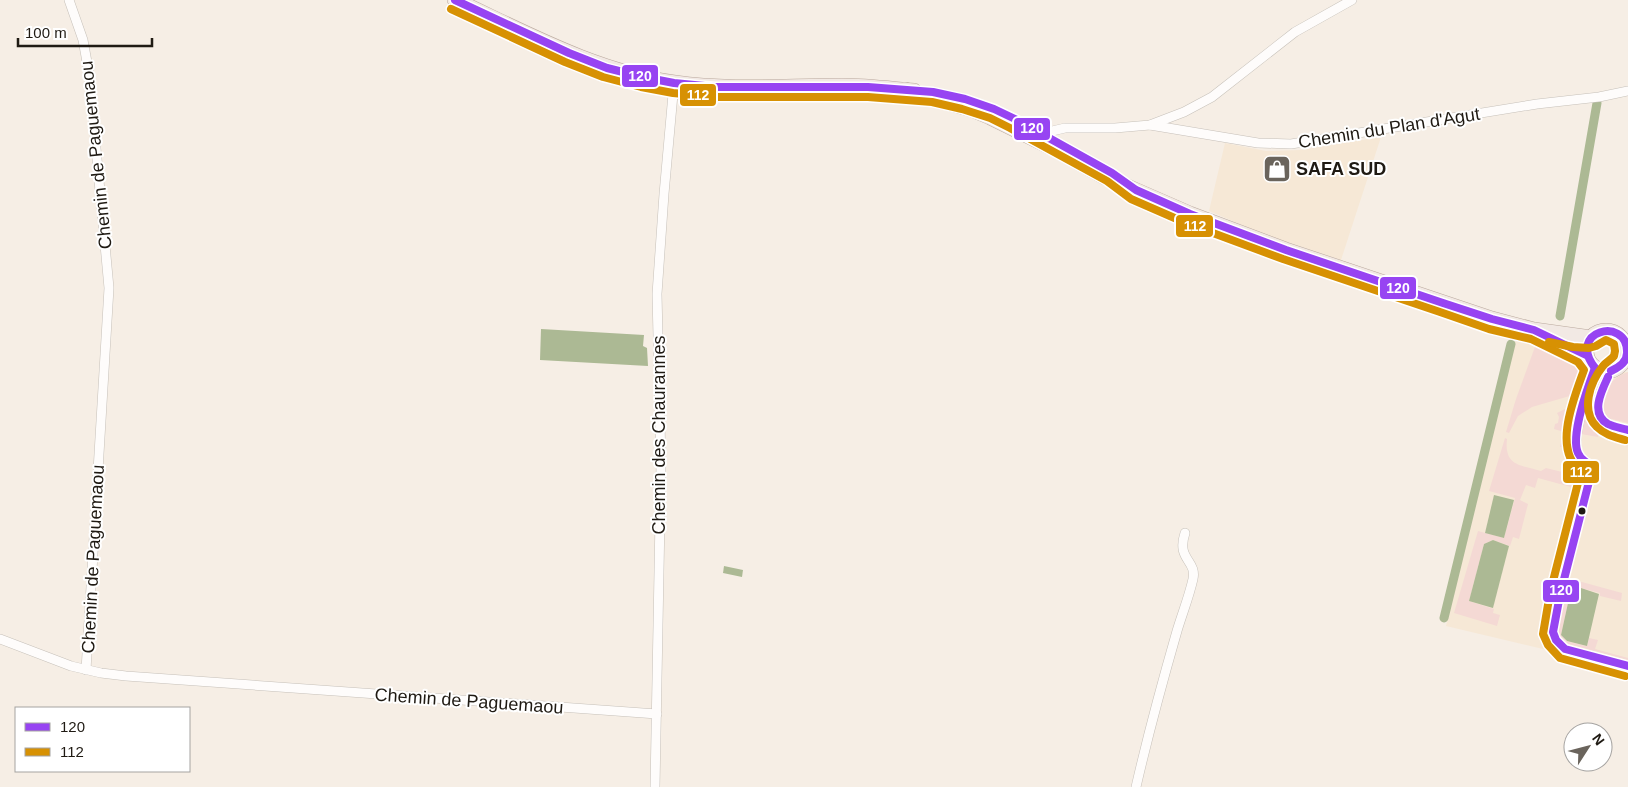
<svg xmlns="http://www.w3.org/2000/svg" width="1628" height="787" viewBox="0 0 1628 787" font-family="Helvetica,sans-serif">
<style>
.built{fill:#f6e8d6}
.green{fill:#f4d9d4}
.water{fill:#acb994}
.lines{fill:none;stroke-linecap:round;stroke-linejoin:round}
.canal{stroke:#acb994;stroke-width:9}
.minor-casing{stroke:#c6c0b9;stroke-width:10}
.primary-casing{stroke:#baa99e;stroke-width:16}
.minor{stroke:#fefcfb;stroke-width:9}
.primary{stroke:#f2e9e4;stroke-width:15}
.bus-1-casing{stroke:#fff;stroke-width:11}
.bus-2-casing{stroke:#fff;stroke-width:11}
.bus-1{stroke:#9744f2;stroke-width:8}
.bus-2{stroke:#d79103;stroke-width:8}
.bus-dot{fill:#1f1a13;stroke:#fff;stroke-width:2}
.labels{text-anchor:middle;stroke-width:4;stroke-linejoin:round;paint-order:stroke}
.street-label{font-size:18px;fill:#1f1a13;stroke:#fff}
.poi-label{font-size:18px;font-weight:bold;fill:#1f1a13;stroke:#fff;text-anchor:start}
.line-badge{stroke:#fff;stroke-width:2}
.badge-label{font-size:14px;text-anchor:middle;font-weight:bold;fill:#fff}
</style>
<rect width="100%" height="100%" fill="#f6eee5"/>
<g class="built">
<path d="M1381 137 1341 260 1263 234 1209 211 1225 143 1266 151 1300 150Z"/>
<path d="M1517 334 1569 354 1590 372H1628V669L1446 626Z"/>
</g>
<g class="green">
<path d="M1536 344C1552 348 1584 354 1584 376 1584 380 1583 384 1583 388L1573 395 1532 407 1518 416 1509 433 1506 432 1516 399Z"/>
<path d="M1628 372V423L1608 418C1606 414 1603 411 1603 407 1601 391 1614 376 1628 372Z"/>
<path d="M1565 409 1577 411 1578 415 1569 426 1567 446 1560 447 1564 432 1554 429 1555 424 1558 423 1559 417 1557 413Z"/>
<path d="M1583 417 1589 418 1604 428 1627 434 1626 437 1600 430 1598 437 1581 434Z"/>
<path d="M1505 438 1507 439C1504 466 1520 465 1541 471L1546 468 1578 476 1581 478 1584 483 1582 490 1538 478 1535 488 1526 485 1520 500 1528 504 1519 539 1513 537 1510 546 1493 540 1484 544 1469 601 1494 609 1493 613 1500 615 1497 626 1454 613 1478 531 1504 538 1515 498 1489 491Z"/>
<path d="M1571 579 1622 593 1621 601 1600 596V593L1577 587 1570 594 1561 635 1566 641 1587 646 1589 638 1598 640 1595 649 1628 658V660L1565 643C1547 632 1563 598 1567 582Z"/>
</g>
<g class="water">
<path d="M541 329 644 335 643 346 647 348 648 366 540 360Z"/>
<path d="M1494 495 1514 500 1504 538 1485 533Z"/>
<path d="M1493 540 1509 546 1493 608 1469 601 1484 544Z"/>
<path d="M724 566 743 570 742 577 723 573Z"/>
<path d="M1578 587 1599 594 1587 646 1567 641 1561 635 1570 594Z"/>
</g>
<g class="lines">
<g class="canal">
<path d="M1560 316 1597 103"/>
<path d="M1444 618 1511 344"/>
</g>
<g class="minor-casing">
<g id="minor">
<path d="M69 0 83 40 89 73 109 288 86 670"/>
<path d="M1150 125 1258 143 1291 144 1537 104 1599 97 1628 91"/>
<path d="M1035 134 1043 136 1048 132 1065 128H1115L1150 125 1184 112 1212 97 1295 32 1352 0"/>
<path d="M1611 371C1603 387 1586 412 1609 424 1614 427 1622 428 1628 430"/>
<path d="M1593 466C1585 463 1579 458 1577 449 1573 433 1589 385 1595 368"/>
<path d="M0 639 71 666 101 673 126 676 657 714"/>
<path d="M655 787 661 464 657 294 664 194 674 83"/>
<path d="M1136 787C1148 735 1162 683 1177 631 1182 614 1189 597 1193 579 1197 560 1176 560 1185 533"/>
</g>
</g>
<g class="primary-casing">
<g id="primary">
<path d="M455 0C526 33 596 72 675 83 730 91 786 86 842 86 866 86 890 89 914 91"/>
<path d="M905 90 971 109 990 117 1055 149 1105 177 1190 214 1286 250 1492 319 1534 330 1591 338"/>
<circle cx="1606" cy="351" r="20"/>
<path d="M1552 338 1586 355"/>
</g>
</g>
<use href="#minor" class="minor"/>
<use href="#primary" class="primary"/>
<g class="bus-1-casing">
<g id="bus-1">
<path d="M455 0 569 53 607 68 643 77 674 83 715 87H868L933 92 965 99 994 109 1015 119 1112 173 1136 190 1190 214 1286 250 1443 303 1492 319 1534 330 1586 355"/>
<path d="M1595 368C1566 331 1626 316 1627 351 1628 361 1620 367 1611 371"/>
<path d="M1608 377C1601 392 1590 414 1608 424 1614 427 1622 428 1628 430"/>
<path d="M1593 466 1560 595 1553 632 1556 640 1565 649 1628 666"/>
<path d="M1593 466C1587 463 1581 460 1578 453 1570 435 1588 387 1595 368"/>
</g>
</g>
<g class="bus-2-casing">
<g id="bus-2">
<path d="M451 9 565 62 603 77 641 87 673 93 715 97H868L932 102 962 109 990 118 1010 128 1107 181 1131 199 1186 223 1283 259 1440 312 1489 329 1531 339 1578 362 1584 370C1574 398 1552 450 1581 471L1550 593 1543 634 1548 645 1560 658 1625 676"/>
<path d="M1549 342 1573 347 1589 348 1596 346 1606 340 1614 344 1615 351 1614 356C1611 360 1606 362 1603 366 1590 382 1580 411 1597 427 1605 435 1615 437 1625 440"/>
</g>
</g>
<use href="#bus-1" class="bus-1"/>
<use href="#bus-2" class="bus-2"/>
</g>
<defs>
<g id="shop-square" transform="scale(1.4375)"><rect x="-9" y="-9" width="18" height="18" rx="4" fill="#6a645c" stroke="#fff"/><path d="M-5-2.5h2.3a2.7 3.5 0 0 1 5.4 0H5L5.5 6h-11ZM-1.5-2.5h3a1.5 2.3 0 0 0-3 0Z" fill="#fff"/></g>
</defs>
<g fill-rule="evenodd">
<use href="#shop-square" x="1277" y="169"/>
</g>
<circle class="bus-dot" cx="1582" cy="511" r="4.5"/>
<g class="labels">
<g class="street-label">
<text transform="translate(1389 128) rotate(-9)" y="6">Chemin du Plan d'Agut</text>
<text transform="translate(96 155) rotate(-96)" y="6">Chemin de Paguemaou</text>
<text transform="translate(659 435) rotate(-90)" y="6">Chemin des Chaurannes</text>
<text transform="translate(93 559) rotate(-87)" y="6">Chemin de Paguemaou</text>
<text transform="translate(469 701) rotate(4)" y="6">Chemin de Paguemaou</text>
</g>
<g class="poi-label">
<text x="1296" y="175">SAFA SUD</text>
</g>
</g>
<g class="line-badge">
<rect x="621" y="64" width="38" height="24" rx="5" fill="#9744f2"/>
<rect x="679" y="83" width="38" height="24" rx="5" fill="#d79103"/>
<rect x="1013" y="117" width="38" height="24" rx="5" fill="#9744f2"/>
<rect x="1175" y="214" width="39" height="24" rx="5" fill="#d79103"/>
<rect x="1379" y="276" width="38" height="24" rx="5" fill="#9744f2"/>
<rect x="1562" y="460" width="38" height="24" rx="5" fill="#d79103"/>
<rect x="1542" y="579" width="38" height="24" rx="5" fill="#9744f2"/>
</g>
<g class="badge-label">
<text x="640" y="81">120</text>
<text x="698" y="100">112</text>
<text x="1032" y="133">120</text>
<text x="1195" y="231">112</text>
<text x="1398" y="293">120</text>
<text x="1581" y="477">112</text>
<text x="1561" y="595">120</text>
</g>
<rect x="15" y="707" width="175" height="65" fill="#ffffff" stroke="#a5a3a1"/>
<rect x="25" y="723" width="25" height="8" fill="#9744f2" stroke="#a5a3a1"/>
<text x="60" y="732" font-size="15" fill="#1f1a13">120</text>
<rect x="25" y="748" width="25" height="8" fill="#d79103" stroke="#a5a3a1"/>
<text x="60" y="757" font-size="15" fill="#1f1a13">112</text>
<g transform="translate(1588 747) rotate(54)"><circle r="24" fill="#ffffff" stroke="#a5a3a1"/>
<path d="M0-4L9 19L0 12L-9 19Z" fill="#6a645c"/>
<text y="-8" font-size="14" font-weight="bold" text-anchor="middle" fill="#1f1a13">N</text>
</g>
<path d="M18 38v8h134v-8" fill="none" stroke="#1f1a13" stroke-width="2.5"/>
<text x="25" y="38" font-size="15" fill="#1f1a13" stroke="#ffffff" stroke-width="4" paint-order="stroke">100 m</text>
</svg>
